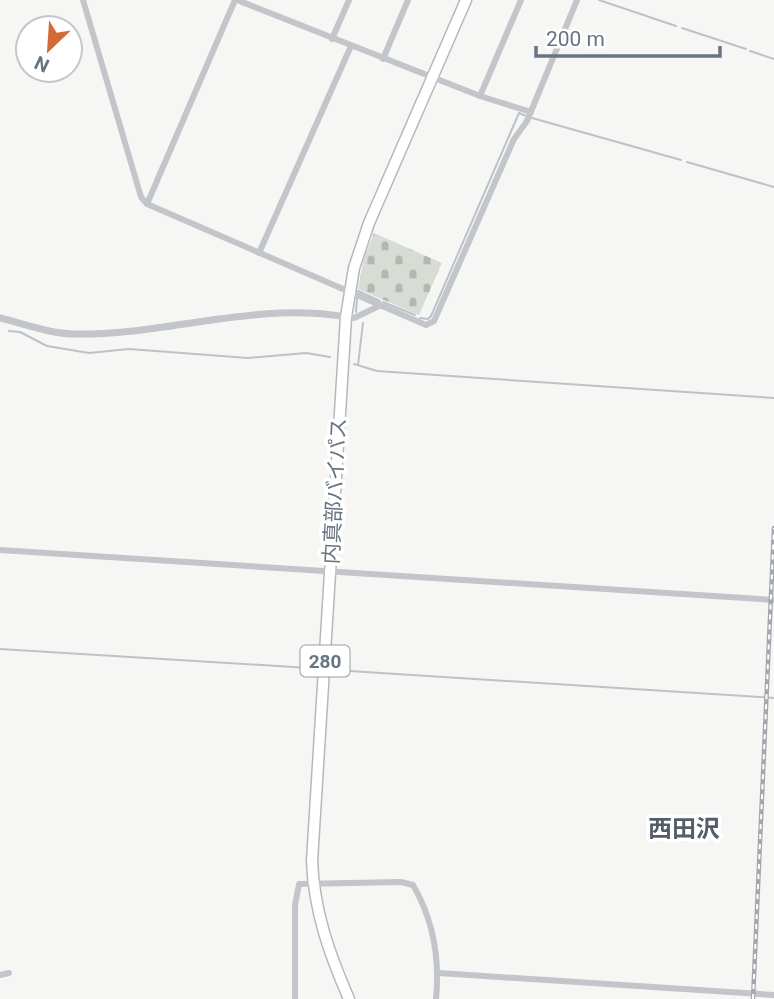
<svg xmlns="http://www.w3.org/2000/svg" width="774" height="999" viewBox="0 0 774 999" font-family="Roboto,'Noto Sans JP',sans-serif">
<style>
.cemetery{fill:url(#cemetery-stones)}
.lines{fill:none;stroke-linecap:round;stroke-linejoin:round}
.stream{stroke:#bbc3c8;stroke-width:2}
.trunk-casing{stroke:#b5b8bb;stroke-width:13}
.minor{stroke:#c2c5c9;stroke-width:6}
.tertiary{stroke:#c2c5c9;stroke-width:7}
.trunk{stroke:#fff;stroke-width:10}
.rail-casing{stroke:#a4a8ad;stroke-width:4.5}
.rail{stroke:#fff;stroke-width:2;stroke-dasharray:5;stroke-linecap:butt}
.labels{text-anchor:middle;stroke-width:7;stroke-linejoin:round;paint-order:stroke}
.shield{fill:#fff;stroke:#959ea8;stroke-width:2}
.shield-label{font-size:19px;font-weight:bold;fill:#687482}
.street-label{font-size:21px;fill:#687482;stroke:#fff}
.quarter-label{font-size:24px;font-weight:bold;fill:#555e68;stroke:#fff}
</style>
<defs>
<pattern id="cemetery-stones" width="16" height="16" patternUnits="userSpaceOnUse" patternTransform="scale(1.75)"><rect width="16" height="16" fill="#d7ddd5"/><path d="M2 7V4a2 2 0 0 1 4 0v3zM10 15v-3a2 2 0 0 1 4 0v3z" fill="#b2b8b2"/></pattern>
</defs>
<rect width="100%" height="100%" fill="#f6f7f4"/>
<path class="cemetery" d="M374 233 442 263 419 315 358 289 364 258Z"/>
<g class="lines">
<g class="stream">
<path d="M599 0 676 26"/>
<path d="M682 28 746 49"/>
<path d="M750 51 774 59"/>
<path d="M532 118 681 160"/>
<path d="M687 162 774 187"/>
<path d="M358 291 380 301"/>
<path d="M383 302 415 315"/>
<path d="M356 312 357 299"/>
<path d="M420 318 428 319 431 316 519 113 526 116"/>
<path d="M9 331 20 332 47 346 89 353 129 349 248 358 306 353 330 357"/>
<path d="M354 364 377 371 774 398"/>
<path d="M358 365 363 323"/>
<path d="M0 649 309 668"/>
<path d="M334 670 774 698"/>
</g>
<g class="trunk-casing">
<path id="trunk" d="M349 999C329 953 314 911 312 861L346 317 354 268 369 223 466 0"/>
</g>
<g class="minor">
<path d="M83 0 141 197 147 204 426 325 434 321 514 139 527 121 577 0"/>
<path d="M237 0 480 96 531 112"/>
<path d="M332 39 349 0"/>
<path d="M383 59 408 0"/>
<path d="M480 96 521 0"/>
<path d="M147 204 235 0"/>
<path d="M259 253 351 46"/>
<path d="M346 317 354 318 379 306"/>
<path d="M0 550 774 600"/>
<path d="M439 973 774 995"/>
<path d="M0 975 9 973"/>
<path d="M295 999V905L299 884 401 882 413 885C434 921 440 958 436 999"/>
</g>
<path class="tertiary" d="M0 318C24 324 48 333 73 334 164 336 255 301 346 317"/>
<use href="#trunk" class="trunk"/>
<g class="rail-casing">
<path id="rail" d="M753 999 774 528"/>
</g>
<use href="#rail" class="rail"/>
</g>
<g class="labels">
<rect class="shield" x="300.5" y="645.5" width="49" height="31" rx="5"/>
<g class="shield-label">
<text x="325" y="668">280</text>
</g>
<g class="street-label">
<text transform="translate(335 491) rotate(-87)" y="7">内真部バイパス</text>
</g>
<g class="quarter-label">
<text x="684" y="837">西田沢</text>
</g>
</g>
<g transform="translate(49 49) rotate(205)"><circle r="33" fill="#ffffff" stroke="#c3c7cd" stroke-width="2"/>
<path d="M0-5L12 26L0 18L-12 26Z" fill="#d46b37"/>
<text y="-10" font-size="19" font-weight="bold" text-anchor="middle" fill="#687482">N</text>
</g>
<path d="M536 46v10h184v-10" fill="none" stroke="#687482" stroke-width="3.5"/>
<text x="546" y="46" font-size="21" fill="#687482" stroke="#ffffff" stroke-width="5" paint-order="stroke">200 m</text>
</svg>
